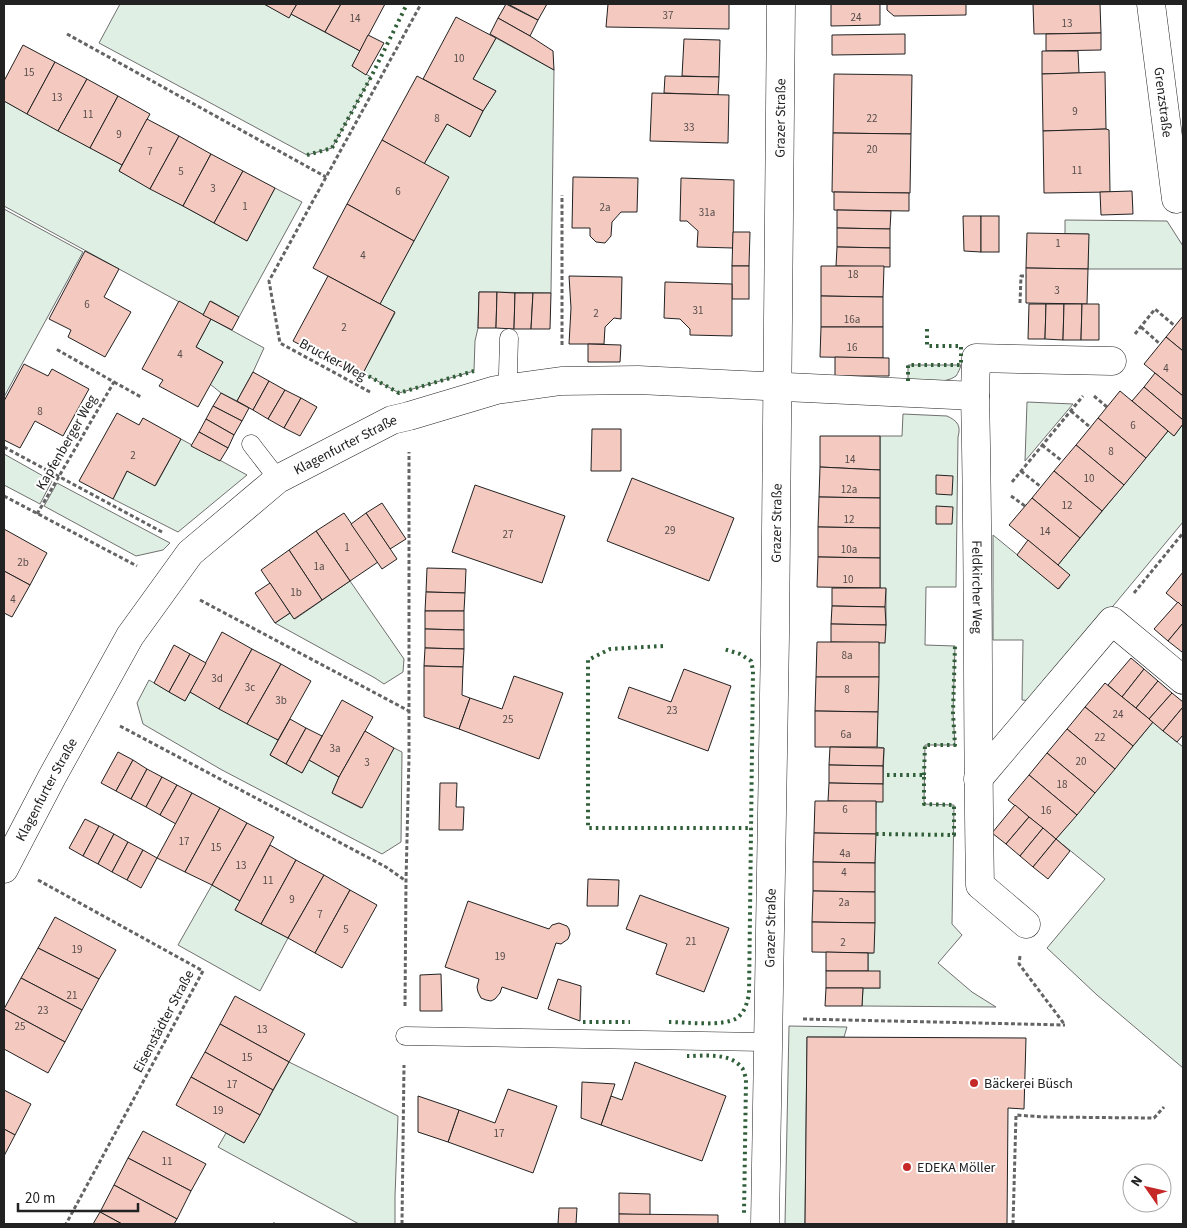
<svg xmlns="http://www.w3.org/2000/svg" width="1187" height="1228" viewBox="0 0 1187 1228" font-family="'Source Sans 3',sans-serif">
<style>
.green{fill:#e0efe3;stroke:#6f6f6f}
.building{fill:#f3c9c0;stroke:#222}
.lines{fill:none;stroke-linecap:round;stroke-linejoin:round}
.service-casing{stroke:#222;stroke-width:19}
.minor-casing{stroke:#222;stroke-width:29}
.path{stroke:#646464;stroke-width:3;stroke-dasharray:4 2.5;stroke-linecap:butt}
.service{stroke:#fff;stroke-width:18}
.minor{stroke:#fff;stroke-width:28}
.hedge{stroke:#2f5e38;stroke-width:4;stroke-dasharray:2.5 4;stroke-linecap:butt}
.poi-dot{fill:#c62828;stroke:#fff;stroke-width:2}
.labels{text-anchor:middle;stroke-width:4;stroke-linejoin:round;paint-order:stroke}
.number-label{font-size:11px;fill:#564c4a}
.street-label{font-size:14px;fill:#222;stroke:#fff}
.poi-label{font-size:14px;fill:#222;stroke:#fff;text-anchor:start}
</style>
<rect width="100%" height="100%" fill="#fff"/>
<g class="green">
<path d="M120 4H264L289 17 291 14 360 51 352 66 371 77 332 148 307 155 99 43Z"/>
<path d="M496 38 554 70 551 293 479 292 478 328 475 341 474 371 399 393 363 373 395 313 380 304 448 177 424 164 447 124 470 137 483 111 496 91 473 79Z"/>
<path d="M4 101 122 165 119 171 247 241 275 188 302 202 239 317 211 301 203 315 4 206Z"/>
<path d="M4 209 83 252 4 397Z"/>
<path d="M1065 220 1167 221 1183 246V269H1088V234H1065Z"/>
<path d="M211 319 264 348 253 372 237 401 221 393 210 384 223 362 196 347Z"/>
<path d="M908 365H961C960 369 958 373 956 376 947 384 920 381 908 381Z"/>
<path d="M1027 402 1073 404 1025 461Z"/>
<path d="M903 414 947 416C958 421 961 426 958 437L956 587H926L925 645 955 646 953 713 955 745H925L924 804 954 805 952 924 962 935 938 963 972 992 996 1007 862 1006 863 988H880L868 971V953H873L876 801 883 784 884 748 877 747 879 642 886 625V589L880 588V436H902Z"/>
<path d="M1183 424V522L1034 701 1022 700 1023 640H993V535L1059 589 1069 575 1058 565 1168 431 1174 436Z"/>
<path d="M181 439 247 475 178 532 113 499 127 471 156 485Z"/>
<path d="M4 454 52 481 40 504 4 485Z"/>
<path d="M57 483 170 543 163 550 136 556 44 506Z"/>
<path d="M350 581 404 659 403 672 384 684 375 678 275 623 290 613 295 619Z"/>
<path d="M149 680 185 701 190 692 278 740 270 755 302 773 309 760 339 777 332 793 361 808 394 748 402 752 401 842 382 854 222 770 143 724 137 703Z"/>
<path d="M1153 722 1183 747V1068L1097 995 1047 948 1105 879 1056 839Z"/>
<path d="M212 885 240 901 235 910 288 938 260 991 178 945Z"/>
<path d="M789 1026 847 1027 844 1037H807L805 1224H785Z"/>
<path d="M289 1062 398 1116 395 1196V1224H359L218 1147 226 1133 244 1143Z"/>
</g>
<g class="building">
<path d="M264 4H297L289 18Z"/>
<path d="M297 4H341L325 32 291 14Z"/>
<path d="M341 4H385L360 51 325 32Z"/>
<path d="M506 4 538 20 530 36 498 18Z"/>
<path d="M508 4H547L538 20Z"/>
<path d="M608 4H729V29L606 27Z"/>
<path d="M831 4H880V25L831 26Z"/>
<path d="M887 4H966V15L894 16 887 10Z"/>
<path d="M1033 4H1100L1101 33 1034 34Z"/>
<path d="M456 17 496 38 473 79 496 91 483 111 423 79Z"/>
<path d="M498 18 530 36 553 51 554 70 490 34Z"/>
<path d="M1101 33V50L1046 51V34Z"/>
<path d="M905 34V54L832 55V35Z"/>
<path d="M368 35 384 43 366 75 352 66Z"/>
<path d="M684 39 720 40 719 77 682 76Z"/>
<path d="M23 45 55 62 27 114 4 101V81Z"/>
<path d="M1042 51H1078L1079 73 1042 74Z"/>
<path d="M55 62 87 79 58 131 27 114Z"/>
<path d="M1105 72 1106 129 1043 131 1042 74Z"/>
<path d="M834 74 912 75 911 134 833 133Z"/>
<path d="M417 76 483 111 470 137 447 124 424 164 382 140Z"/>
<path d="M665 76 719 77 718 95 664 93Z"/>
<path d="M87 79 118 96 90 148 58 131Z"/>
<path d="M652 93 729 95 728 143 650 141Z"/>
<path d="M118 96 150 114 122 165 90 148Z"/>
<path d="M147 119 179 136 150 189 119 171Z"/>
<path d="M1106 129 1109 130 1110 192 1044 193 1043 131Z"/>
<path d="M833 133 911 134 910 193 832 192Z"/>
<path d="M179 136 211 154 183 206 150 189Z"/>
<path d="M382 140 449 177 414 241 347 204Z"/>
<path d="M211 154 243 171 214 223 183 206Z"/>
<path d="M243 171 275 188 247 241 214 223Z"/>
<path d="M573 177 638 178 637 212H621L612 222 611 236 605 243 596 242 590 236V228H572Z"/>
<path d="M681 178 734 180 733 248 697 247 698 231 687 221H680Z"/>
<path d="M1132 191 1133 214 1101 215 1100 192Z"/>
<path d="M834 192 909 193V211L834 210Z"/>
<path d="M347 204 414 241 380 304 313 268Z"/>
<path d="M837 210 891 211 890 229 837 228Z"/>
<path d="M963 216H981V252L964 251Z"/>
<rect x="981" y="216" width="18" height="36"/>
<path d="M837 228 890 229V248L837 247Z"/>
<path d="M733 232H750L749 266H732Z"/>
<path d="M1027 233 1089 234 1088 269 1026 268Z"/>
<path d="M837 247 890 248V267L836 266Z"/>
<path d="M85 251 119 269 104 297 131 312 105 357 68 337 71 330 49 319Z"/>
<rect x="732" y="266" width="17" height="33"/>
<path d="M821 266H884L883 297 821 296Z"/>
<path d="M1026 268 1088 269 1087 304 1026 303Z"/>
<path d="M328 276 395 312 361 377 293 341Z"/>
<path d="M569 276 622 277 621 319 614 318 605 327 604 344H569L571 308Z"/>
<path d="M665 282 732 284V336L690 335V329L680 319 664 318Z"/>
<path d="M479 292H497L496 328H478Z"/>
<path d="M497 292 515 293 514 329 496 328Z"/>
<path d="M515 293H533L531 329H514Z"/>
<path d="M533 293H551L550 329H531Z"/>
<path d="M821 296 883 297V327H821Z"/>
<path d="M179 301 211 319 196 347 223 362 198 407 159 386 163 380 142 369Z"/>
<path d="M210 301 239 317 232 330 203 315Z"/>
<path d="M1029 304H1046L1045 339H1028Z"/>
<path d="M1046 304H1064L1063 340 1045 339Z"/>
<path d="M1064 304H1082L1081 340H1063Z"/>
<path d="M1082 304H1099V340H1081Z"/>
<path d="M1183 316V351L1166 337Z"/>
<path d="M821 327H883V358L820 357Z"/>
<path d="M1166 337 1183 351V396L1144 364Z"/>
<path d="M588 344 621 345 620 362H588Z"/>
<path d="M835 357 889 358V376H835Z"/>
<path d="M24 364 48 376 52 369 89 389 63 436 35 421 20 448 4 440V401Z"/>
<path d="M253 372 269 381 253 410 237 401Z"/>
<path d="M1155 373 1183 396V420L1144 387Z"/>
<path d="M269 381 285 390 268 419 253 410Z"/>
<path d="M1144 387 1183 420V424L1174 436 1132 401Z"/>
<path d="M285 390 301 398 284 428 268 419Z"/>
<path d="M1120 391 1168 431 1146 458 1098 418Z"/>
<path d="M221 393 249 408 242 421 213 406Z"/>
<path d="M301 398 317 407 300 436 284 428Z"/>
<path d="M213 406 242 421 234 435 206 419Z"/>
<path d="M117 413 139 425 143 418 181 439 155 486 127 471 113 499 79 481Z"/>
<path d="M1098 418 1146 458 1124 485 1076 445Z"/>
<path d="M206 419 234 435 228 448 199 432Z"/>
<path d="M592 429H621V471H591Z"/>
<path d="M199 432 228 448 220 461 191 446Z"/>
<path d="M820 436H880V470L820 467Z"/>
<path d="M1076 445 1124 485 1102 511 1054 471Z"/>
<path d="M820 467 880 470V498L819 497Z"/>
<path d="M1054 471 1102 511 1080 538 1032 498Z"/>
<path d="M936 475 953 476 952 495 936 494Z"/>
<path d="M632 478 734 518 709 581 607 541Z"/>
<path d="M475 485 565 516 542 583 452 552Z"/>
<path d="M819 497 880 498V528L818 527Z"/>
<path d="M1032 498 1080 538 1058 565 1009 525Z"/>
<path d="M382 503 406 539 390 549 366 513Z"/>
<path d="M936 506 953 507 952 524H936Z"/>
<path d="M344 513 378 562 350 581 316 531Z"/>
<path d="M366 513 397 559 382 569 351 524Z"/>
<path d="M818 527 880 528V558L818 557Z"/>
<path d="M4 529 47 553 30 585 4 571Z"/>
<path d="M316 531 350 581 322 600 289 550Z"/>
<path d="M1028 540 1070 575 1058 589 1017 555Z"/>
<path d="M289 550 322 600 294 619 261 570Z"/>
<path d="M818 557 880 558V588L817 587Z"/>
<path d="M427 568 466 569 465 593 426 592Z"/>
<path d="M4 571 30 585 12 617 4 613Z"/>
<path d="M1183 572V607L1166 593Z"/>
<path d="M270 583 290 613 275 623 255 593Z"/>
<path d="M832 588H886L885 607 832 606Z"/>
<path d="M426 592 465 593 464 611H425Z"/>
<path d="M1178 602 1183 607V623L1168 641 1154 629Z"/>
<path d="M832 606 885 607 886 625 831 624Z"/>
<path d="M425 611H464V630L425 629Z"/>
<path d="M1183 623V650L1182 652 1168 641Z"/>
<path d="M831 624 886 625 885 643 831 642Z"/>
<path d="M425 629 464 630V649L425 648Z"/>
<path d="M222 632 252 649 219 709 190 692Z"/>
<path d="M817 642H879V677H816Z"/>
<path d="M174 645 190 654 169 692 154 683Z"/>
<path d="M425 648 464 649 463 667 424 666Z"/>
<path d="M252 649 281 664 247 724 219 709Z"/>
<path d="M190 654 206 663 185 701 169 692Z"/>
<path d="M1131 658 1144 669 1122 697 1108 685Z"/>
<path d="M281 664 311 681 278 740 247 724Z"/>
<path d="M424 666 463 667 462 695 470 698 459 729 424 717Z"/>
<path d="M684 669 731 686 708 751 618 718 629 687 671 702Z"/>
<path d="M1144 669 1158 681 1136 708 1122 697Z"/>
<path d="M514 676 563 693 539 759 459 729 470 698 502 709Z"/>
<path d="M816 677H879L878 712 815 711Z"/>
<path d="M1158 681 1172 693 1149 719 1136 708Z"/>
<path d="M1105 683 1153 722 1133 746 1085 707Z"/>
<path d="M1172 693 1183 702V707L1163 731 1149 719Z"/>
<path d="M342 700 373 717 339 777 309 760Z"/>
<path d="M1085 707 1133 746 1115 769 1067 729Z"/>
<path d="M1183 707V735L1177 742 1163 731Z"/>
<path d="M815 711 878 712 877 747H815Z"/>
<path d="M290 719 306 728 286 764 270 755Z"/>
<path d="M306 728 322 736 302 773 286 764Z"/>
<path d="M1067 729 1115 769 1095 793 1047 753Z"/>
<path d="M365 731 394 748 362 808 332 793 339 777Z"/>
<path d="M830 747 884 748 883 766 829 765Z"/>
<path d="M118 752 133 760 116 791 101 783Z"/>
<path d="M1047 753 1095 793 1077 815 1029 775Z"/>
<path d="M133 760 147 769 131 799 116 791Z"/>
<path d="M829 765 883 766V784L829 783Z"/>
<path d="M147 769 162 777 146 807 131 799Z"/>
<path d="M1029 775 1077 815 1056 839 1008 800Z"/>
<path d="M162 777 177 785 160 815 146 807Z"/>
<path d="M440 783H457L456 807H464L463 830H439Z"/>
<path d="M829 783 883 784V802L828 801Z"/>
<path d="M177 785 192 793 176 824 160 815Z"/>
<path d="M192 793 220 808 185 872 157 858Z"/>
<path d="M815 801H876V834L814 833Z"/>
<path d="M1015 805 1029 817 1006 844 992 833Z"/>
<path d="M220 808 247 823 212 885 185 872Z"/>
<path d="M1029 817 1043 828 1020 856 1006 844Z"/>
<path d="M85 819 99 826 83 856 69 848Z"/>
<path d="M247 823 274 837 240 901 212 885Z"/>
<path d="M99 826 114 834 98 864 83 856Z"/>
<path d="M1043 828 1056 839 1033 867 1020 856Z"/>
<path d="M814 833 876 834 875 863 813 862Z"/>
<path d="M114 834 128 842 112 872 98 864Z"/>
<path d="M1056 839 1070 851 1048 879 1033 867Z"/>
<path d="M128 842 143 850 127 880 112 872Z"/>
<path d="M270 845 296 860 261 924 235 910Z"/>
<path d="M143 850 157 858 141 888 127 880Z"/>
<path d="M296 860 324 875 288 938 261 924Z"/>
<path d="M813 862 875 863V892L813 891Z"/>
<path d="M324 875 350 890 315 953 288 938Z"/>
<path d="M588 879 619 880 618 906H587Z"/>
<path d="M350 890 377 905 342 968 315 953Z"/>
<path d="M813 891 875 892V923L812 922Z"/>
<path d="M640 895 729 928 704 992 656 974 667 944 626 929Z"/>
<path d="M468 901 549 929 552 925 559 923 567 926 569 929 570 934 568 939 561 944 556 943 537 999 502 987 500 993 495 999 491 1001 486 1000 481 998 478 992 477 987 479 979 445 967Z"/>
<path d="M55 917 116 950 99 979 38 948Z"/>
<path d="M812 922 875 923 874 953 812 952Z"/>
<path d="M38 948 99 979 82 1010 21 978Z"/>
<path d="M826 952 868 953V971H826Z"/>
<rect x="826" y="971" width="54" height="17"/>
<path d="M441 974 442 1011H420V975Z"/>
<path d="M21 978 82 1010 65 1042 4 1009Z"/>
<path d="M558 979 581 986 580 1021 548 1009Z"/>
<path d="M826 988H863L862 1006H825Z"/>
<path d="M235 996 305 1034 289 1062 220 1024Z"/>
<path d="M4 1009 65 1042 48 1073 4 1049Z"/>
<path d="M220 1024 289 1062 273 1090 205 1052Z"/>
<path d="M807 1037 1026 1038 1024 1109 1008 1108 1007 1224H805Z"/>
<path d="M205 1052 273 1090 260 1115 191 1077Z"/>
<path d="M635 1062 726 1096 702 1161 601 1125 611 1096 622 1100Z"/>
<path d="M191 1077 260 1115 244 1143 176 1105Z"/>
<path d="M582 1082 615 1084 601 1125 581 1118Z"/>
<path d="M508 1089 557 1106 533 1173 448 1142 459 1110 495 1123Z"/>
<path d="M4 1090 31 1104 15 1135 4 1129Z"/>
<path d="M418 1096 459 1110 448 1142 418 1132Z"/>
<path d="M4 1129 15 1135 4 1156Z"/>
<path d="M143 1131 206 1164 191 1191 128 1158Z"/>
<path d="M128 1158 191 1191 177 1219 114 1185Z"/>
<path d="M114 1185 177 1219 174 1224H122L100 1212Z"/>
<path d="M619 1193 650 1194V1215L619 1214Z"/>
<path d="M559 1208H577L576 1224H558Z"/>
<path d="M100 1212 122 1224H93Z"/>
<path d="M619 1214 718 1215V1224H619Z"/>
</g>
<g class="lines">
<g class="service-casing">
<g id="service">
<path d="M506 389 508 373 509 338"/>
<path d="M251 444 278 479"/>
<path d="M405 1036 768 1042"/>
</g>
</g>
<g class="minor-casing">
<g id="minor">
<path id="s1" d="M1151 4 1176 199"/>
<path d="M975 396 976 358 1112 361"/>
<path d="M978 779 1112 621 1183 680"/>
<path id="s2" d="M4 869 52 777 130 636 190 553 278 479 392 420 409 416 496 390 561 381 638 380 975 396C979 559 977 722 980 885L1026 924"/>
<path id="s3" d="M765 1224 775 636 781 4"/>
</g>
</g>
<g class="path">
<path d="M67 34 326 177"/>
<path d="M1020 303 1021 276H1027"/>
<path d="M1141 327 1160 344"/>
<path d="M1135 334 1155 309 1175 326"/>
<path d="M562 345V195"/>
<path d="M114 382 141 397"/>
<path d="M370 392 280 343 269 281 421 4"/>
<path d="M1094 396 1107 407"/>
<path d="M1071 411 1091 428"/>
<path d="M1042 445 1062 461"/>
<path d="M4 447 162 532"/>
<path d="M1021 471 1041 487"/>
<path d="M1012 482 1083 396"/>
<path d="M4 496 137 566"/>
<path d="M1011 496 1025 506"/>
<path d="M37 514 114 382 56 349"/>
<path d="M1134 593 1183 533"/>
<path d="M200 600 409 711"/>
<path d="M120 726 386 867 406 881"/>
<path d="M38 880 203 971 66 1224"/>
<path d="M1020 956 1019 964 1065 1025"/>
<path d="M405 1006 406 881 409 757V452"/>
<path d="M803 1019 1065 1025"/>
<path d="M274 1224 275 1223"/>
<path d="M402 1224 404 1065"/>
<path d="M1013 1224 1016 1115 1043 1117 1154 1118 1164 1107"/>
</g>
<use href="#service" class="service"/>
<use href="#minor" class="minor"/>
<g class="hedge">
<path d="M307 155 332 148 371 77 407 4"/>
<path d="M363 373 399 393 474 371"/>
<path d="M908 381V365H961V346H927V327"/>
<path d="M663 646 610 649 588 660V828H752"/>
<path d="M924 775 925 745H955L953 713 955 646"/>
<path d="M876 834 954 835V805L924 804V775H883"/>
<path d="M583 1022H630"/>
<path d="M669 1022C686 1022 723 1027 737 1018 745 1012 747 1003 749 994L753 670 751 661 740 654 724 649"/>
<path d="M687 1056C704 1056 730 1052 742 1068 744 1070 745 1076 746 1079L744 1214"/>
</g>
</g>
<g class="poi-dot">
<circle cx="974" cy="1083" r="5"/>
<circle cx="907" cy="1167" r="5"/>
</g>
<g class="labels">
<g class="number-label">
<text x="668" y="19">37</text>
<text x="856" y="21">24</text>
<text x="355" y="22">14</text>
<text x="1067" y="27">13</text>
<text x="459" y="62">10</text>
<text x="29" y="76">15</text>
<text x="57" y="101">13</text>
<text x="1075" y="115">9</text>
<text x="88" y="118">11</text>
<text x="437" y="122">8</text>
<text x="872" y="122">22</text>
<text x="689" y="131">33</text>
<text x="119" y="138">9</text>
<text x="872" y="153">20</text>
<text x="150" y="155">7</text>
<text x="1077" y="174">11</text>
<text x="181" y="175">5</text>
<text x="213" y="192">3</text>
<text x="398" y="195">6</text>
<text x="245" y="210">1</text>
<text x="605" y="211">2a</text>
<text x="707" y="216">31a</text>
<text x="1058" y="247">1</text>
<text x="363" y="259">4</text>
<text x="853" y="278">18</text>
<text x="1057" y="294">3</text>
<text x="87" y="308">6</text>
<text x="698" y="314">31</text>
<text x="596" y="317">2</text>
<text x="852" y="323">16a</text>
<text x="344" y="331">2</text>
<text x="852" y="351">16</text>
<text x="180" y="358">4</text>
<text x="1166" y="372">4</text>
<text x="40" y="415">8</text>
<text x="1133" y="429">6</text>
<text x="1111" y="455">8</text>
<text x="133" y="459">2</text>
<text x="850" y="463">14</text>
<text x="1089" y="482">10</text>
<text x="849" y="493">12a</text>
<text x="1067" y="509">12</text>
<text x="849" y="523">12</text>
<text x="670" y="534">29</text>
<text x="1045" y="535">14</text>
<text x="508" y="538">27</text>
<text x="347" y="551">1</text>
<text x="849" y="553">10a</text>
<text x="23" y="566">2b</text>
<text x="319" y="570">1a</text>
<text x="848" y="583">10</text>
<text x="296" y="596">1b</text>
<text x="13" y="603">4</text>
<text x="847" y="659">8a</text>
<text x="217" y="682">3d</text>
<text x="250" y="691">3c</text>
<text x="847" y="693">8</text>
<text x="281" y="704">3b</text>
<text x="672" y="714">23</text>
<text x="1118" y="718">24</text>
<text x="508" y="723">25</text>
<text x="846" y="738">6a</text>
<text x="1100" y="741">22</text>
<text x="335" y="752">3a</text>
<text x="1081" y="765">20</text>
<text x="367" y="766">3</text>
<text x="1062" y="788">18</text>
<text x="845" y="813">6</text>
<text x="1046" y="814">16</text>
<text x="184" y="845">17</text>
<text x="216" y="851">15</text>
<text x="845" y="857">4a</text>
<text x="241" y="869">13</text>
<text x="844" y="876">4</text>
<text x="268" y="884">11</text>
<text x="292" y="903">9</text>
<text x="844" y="906">2a</text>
<text x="320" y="918">7</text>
<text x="346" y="933">5</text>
<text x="691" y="945">21</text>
<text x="843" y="946">2</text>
<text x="77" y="953">19</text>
<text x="500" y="960">19</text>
<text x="72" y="999">21</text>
<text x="43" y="1014">23</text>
<text x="20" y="1030">25</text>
<text x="262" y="1033">13</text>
<text x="247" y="1061">15</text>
<text x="232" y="1088">17</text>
<text x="218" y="1114">19</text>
<text x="499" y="1137">17</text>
<text x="167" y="1165">11</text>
</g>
<g class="street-label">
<text dy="5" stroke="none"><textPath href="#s1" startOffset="99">Grenzstraße</textPath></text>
<text dy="5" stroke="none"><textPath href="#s3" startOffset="1106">Grazer Straße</textPath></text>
<text transform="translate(333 359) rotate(28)" y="5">Brucker Weg</text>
<text transform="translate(66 442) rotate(-60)" y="5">Kapfenberger Weg</text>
<text dy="5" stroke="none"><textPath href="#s2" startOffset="558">Klagenfurter Straße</textPath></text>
<text dy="5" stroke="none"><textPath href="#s3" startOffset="701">Grazer Straße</textPath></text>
<text dy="5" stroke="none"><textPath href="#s2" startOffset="1390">Feldkircher Weg</textPath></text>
<text dy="5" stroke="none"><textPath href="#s2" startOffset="90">Klagenfurter Straße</textPath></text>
<text dy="5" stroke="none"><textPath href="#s3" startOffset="296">Grazer Straße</textPath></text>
<text transform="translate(163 1021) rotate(-62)" y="5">Eisenstädter Straße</text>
</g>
<g class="poi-label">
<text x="984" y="1088">Bäckerei Büsch</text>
<text x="917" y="1172">EDEKA Möller</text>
</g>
</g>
<rect width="1187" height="1228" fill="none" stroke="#222222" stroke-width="10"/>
<g transform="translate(1147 1188) rotate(304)"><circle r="24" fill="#ffffff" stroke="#a7a7a7"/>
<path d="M0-4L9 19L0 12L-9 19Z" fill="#c62828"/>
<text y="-8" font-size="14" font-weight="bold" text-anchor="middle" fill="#222222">N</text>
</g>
<path d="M18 1203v8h120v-8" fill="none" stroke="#222222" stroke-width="2.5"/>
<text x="25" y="1203" font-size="15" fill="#222222" stroke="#ffffff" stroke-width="4" paint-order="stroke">20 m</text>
</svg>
